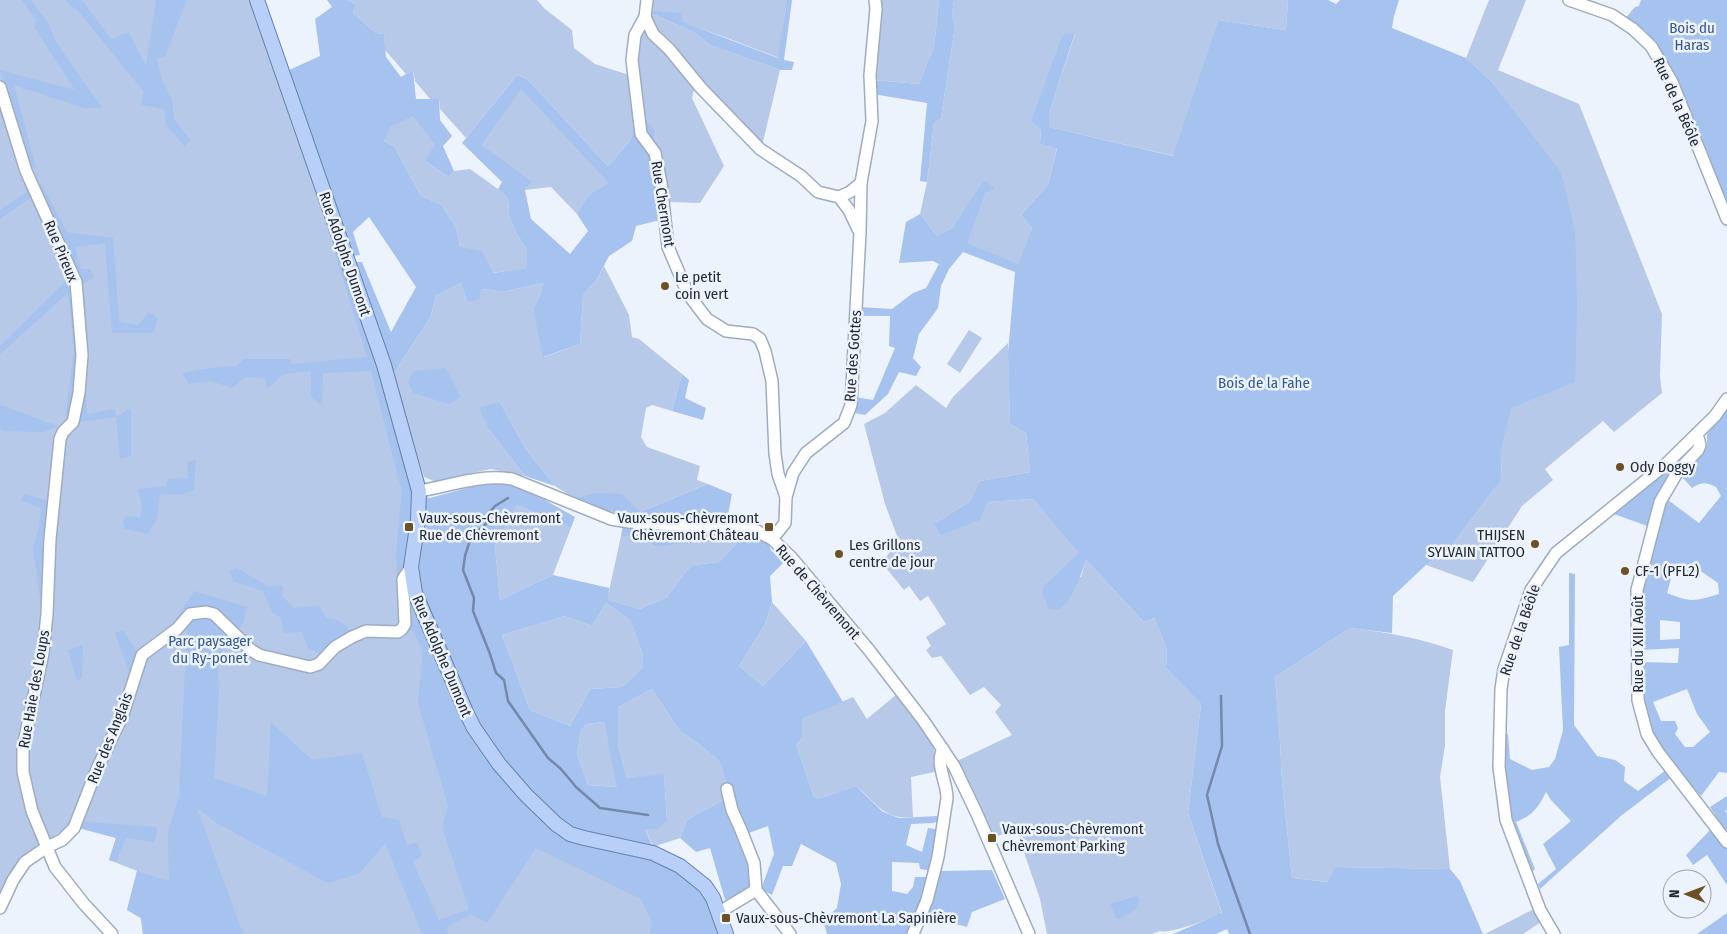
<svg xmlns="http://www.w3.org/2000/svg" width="1727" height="934" viewBox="0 0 1727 934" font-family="'Fira Sans Condensed',sans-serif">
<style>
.green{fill:#b6c9e8;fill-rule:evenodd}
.forest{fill:#a6c2ee;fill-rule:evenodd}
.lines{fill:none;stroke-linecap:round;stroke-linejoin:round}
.stream{stroke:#7489a9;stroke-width:2.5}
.minor-casing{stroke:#9eacc2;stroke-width:14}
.major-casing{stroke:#6581ae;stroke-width:16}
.minor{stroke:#fff;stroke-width:11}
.major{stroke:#b8d0f7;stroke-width:14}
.poi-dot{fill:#6c5123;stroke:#edf3fc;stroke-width:2}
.labels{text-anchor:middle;stroke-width:5;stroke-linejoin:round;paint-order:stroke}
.park-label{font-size:15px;fill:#34578f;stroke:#edf3fc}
.street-label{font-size:15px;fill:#232931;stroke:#edf3fc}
.poi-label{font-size:15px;fill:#232931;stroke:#edf3fc;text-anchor:start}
</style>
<rect width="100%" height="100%" fill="#edf3fc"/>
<g class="green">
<path d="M0 0H257L415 490 470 736 653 846 645 829 667 819 664 775 627 778 618 745V707L652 689 680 731 699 744 720 762 730 796 687 820 680 838 653 847 715 934H143L141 918 127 910 137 871 109 860 116 838 72 824 20 860 0 902Z"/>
<path d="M347 0H537L545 9 572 30 574 48 595 64 632 76 636 122 630 141 608 166 527 79 517 75 466 138 440 109 439 99H430L415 81 413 70 406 74 385 50 384 34 376 33 353 13 356 4Z"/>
<path d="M651 0H787L779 58 727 38 650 11Z"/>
<path d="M880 0H939L934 47 919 84 874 80Z"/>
<path d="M954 0H1288L1286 30 1218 20 1174 156 1049 127V113L1075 34H1063L1041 129 1040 144 1057 147 1048 185 1021 215 1032 228 1018 265 966 243 986 192 985 180 952 228 937 236 920 214 927 182 934 123 941 118 955 26 952 15Z"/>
<path d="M1489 0H1526L1498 70 1579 104 1662 314 1660 376 1662 393 1614 432 1603 421 1545 469 1553 480 1522 506 1473 582 1426 565 1449 549 1494 489 1501 482 1502 447 1561 173 1492 82 1466 58Z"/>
<path d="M649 12 695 33 710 45 780 70 762 146 659 39Z"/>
<path d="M644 26 695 85 692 98 724 166 700 203 670 202 663 166 641 115 635 56 637 34Z"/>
<path d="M521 88 610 183 588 195 577 214 551 187 525 190 531 183 482 145Z"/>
<path d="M413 117 436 144 425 161 449 177 454 171 470 169 498 189 508 198 509 215 516 233 527 249 528 268 492 273 460 247 456 228 442 205 421 196 394 146 384 141 389 127Z"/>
<path d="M604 266 629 315 632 337 639 339 682 374 672 411 652 405 646 408 641 437 647 447 700 466 697 480 708 484 640 512 593 493 574 498 555 486 525 448 500 402 490 431 525 476 491 469 434 481 424 477 392 376 431 316 436 296 461 283 467 302 480 289 493 290 502 292 543 283 540 295 533 309 544 357 580 344 583 295 597 279Z"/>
<path d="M969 330 982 338 960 373 947 364Z"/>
<path d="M1008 343 1010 424 1026 433 1030 472 980 481 969 502 934 524 987 502 1033 499 1080 553 1045 584 1081 577 1086 560 1144 622 1154 618 1167 649 1166 668 1201 704 1188 813 1222 914C1208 919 1172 934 1160 931L1152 934H1047L1040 899 1016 829 993 838 957 761 1012 735 995 712 1001 705 984 687 970 695 941 656 932 658 926 650 931 646 926 637 946 624 928 596 920 601 909 586 904 590 882 563 889 553 900 544 885 504 864 424 885 413 916 385 946 408 953 397ZM1137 895 1117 920 1111 904Z"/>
<path d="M517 505 571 528 553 575 500 600 495 546Z"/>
<path d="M710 531 746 533 719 562 694 565 687 570 667 597 640 609 607 600 621 536H636L656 547Z"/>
<path d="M772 602 806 641 763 686 739 666 765 624Z"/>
<path d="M606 603 630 620 643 655V667L622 687 590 689 570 726 530 710 502 635 565 616 592 626Z"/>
<path d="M1350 628C1386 632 1419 638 1453 650L1445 711V746L1440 777 1450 869 1335 867 1329 882 1292 878 1282 782 1280 741 1275 677Z"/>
<path d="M897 694 932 741 939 771 911 777 913 817C883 820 877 803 856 786L818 799 814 797 796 745 802 738V719L853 697 867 719Z"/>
<path d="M604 722 618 787 588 785 577 755 581 730 587 724Z"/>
<path d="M1536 908 1541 922 1523 934H1485Z"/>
</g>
<g class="forest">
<path d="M22 0H31L48 23 56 42 102 108H84L14 85 36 168 28 167 0 70 75 90 34 27 36 20Z"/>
<path d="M65 0H82L111 39 129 32 146 66 156 2 154 0H187L165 56 157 59 162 81 172 100 174 119 191 141 184 146 166 124 164 109 141 105 144 92 79 12Z"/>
<path d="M327 0H347L356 4 353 13 376 33 384 34 386 57 401 77 413 70 416 99H439L440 120 452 136 443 146 454 171 449 177 425 161 435 144 413 117 390 127 384 141 394 146 421 196 442 205 456 228 460 247 482 251 493 273 527 268V249L516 233 509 215 508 198 498 189 502 182 462 143 517 75 527 79 608 166 630 141 636 122 641 115 655 131 652 142 656 170 660 220 636 226 632 241 609 256 597 279 583 295 580 344 543 357 533 309 540 295 543 283 502 292 493 290 481 289 479 299 467 302 461 283 436 296 431 316 392 376 352 262H362L391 332 416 287 369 217 353 232 360 255 351 256 287 71 320 56 315 19 332 7ZM521 89 609 183 588 195 577 214 588 231 570 254 531 219 525 190 532 182 482 145Z"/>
<path d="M787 0H792L784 60 794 62 792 70H780L710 45 695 33 649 12 650 11 681 13 683 22 778 58Z"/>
<path d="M939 0H954L952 15 955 26 941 118 934 123 927 182 920 181 927 103 873 94 874 80 919 84 934 47Z"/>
<path d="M1288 0H1328L1336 4 1340 0H1399L1394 16 1392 28 1466 58 1492 82 1561 172 1575 230 1577 306 1575 382 1511 408 1502 447 1501 482 1494 489 1449 549 1426 565 1393 596 1392 633 1350 628 1275 677 1280 741 1282 782 1292 878 1328 882 1335 867 1450 869 1460 881 1483 934H1229L1227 929 1216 934H1173L1222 913 1188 813 1201 704 1166 668 1167 649 1154 618 1144 622 1086 560C1082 572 1071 605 1058 609 1057 610 1051 609 1049 609L1042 592 1045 584 1079 553 1033 499 987 502 980 520 941 535 934 524 969 502 980 481 1030 472 1026 433 1010 424 1008 353 1015 272 963 252 949 269 941 286 938 308 919 334 913 358 921 367 916 376 899 372 888 394 865 415 854 413 855 397 873 400 895 348 889 346 890 316H859L860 307 892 309 913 293 926 288 939 264 933 261 899 263 906 222 920 214 937 236 952 228 984 180 995 189 986 192 967 243 1018 264 1032 228 1021 215 1048 185 1057 148 1040 144 1041 129 1031 121 1063 34 1075 33 1049 113V127L1173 156 1218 20 1286 30Z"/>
<path d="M1641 0H1727V209L1658 49 1645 30 1624 20 1635 7 1639 6Z"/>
<path d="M41 183 67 232 113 238 119 322 138 325 149 312 158 318 153 333H112L105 243 75 247 81 269H90L94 278 81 285 87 414 114 409 117 417 131 408V456L120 459 116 417 65 424 74 348 68 293 0 354V346L67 280 30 198 0 219V210L27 192 24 185Z"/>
<path d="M323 198 417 491V495L430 498 489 482 506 483 522 487 575 517 571 528 517 505 495 546 500 600 553 575 609 588 608 600 640 609 667 597 687 570 694 565 719 562 746 533 768 541 771 550 783 563 770 576 772 602 765 624 739 666 763 686 806 641 843 702 802 719V738L796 745 814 797 818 799 856 786 883 812 899 818 938 816 939 821 933 823 911 824 906 845 922 852 928 828 943 830 934 871 920 869 919 863 892 862V891L907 894 913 887 915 877H932L911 934H827L823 921 837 908 841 884 836 863 801 844 792 866H783L772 895 761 889 774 854 768 826 746 834 752 891 725 900 710 848 696 852 680 838 687 820 730 796 720 762 699 744 680 731 652 689 618 707V745L627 778 664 774 667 820 658 829H645L658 859 688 877 712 909 721 934H650L651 920 641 899 536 848 487 923 471 914 447 927 448 934H422L385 843 360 873 328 883 218 824 197 808 243 934H143L141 918 127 910 137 871 169 881 168 833 179 795 187 630 173 624 194 591 247 607 243 623 217 658 219 691 214 778 267 796 271 722 312 760 362 753 382 817 399 820 407 845 417 842 422 855 413 862 439 920 469 909 442 827 448 806 418 703 423 651 414 632 403 626 398 601 396 551 402 492 371 371 323 373 322 406 311 397V371L284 374 267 389 265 378 246 377 232 388 211 381 189 384 182 373 210 368 236 366 244 359H290L292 364 367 357 319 200ZM606 603 630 620 643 655V667L622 687 590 689 570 726 530 710 502 635 565 616 592 626ZM604 722 617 787 588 785 577 755 581 730 587 724Z"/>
<path d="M446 368 461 397 449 404 413 393 408 383 413 371Z"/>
<path d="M682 374 689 380 685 398 706 408 703 420 672 411Z"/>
<path d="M500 402 525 448 555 486 525 476 490 431 479 408Z"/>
<path d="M0 405 58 426 44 432 3 431 0 428Z"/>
<path d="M1727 410V773L1719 772 1701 796 1665 756 1643 713 1642 662 1678 663 1679 648 1641 650V592L1666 499 1681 475 1705 451 1707 445V434ZM1682 477 1692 488C1702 482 1705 482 1716 487L1721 496 1699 523 1668 500ZM1673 571 1702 572 1718 583 1719 594C1695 601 1691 603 1667 593ZM1660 620 1680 622V639L1660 640ZM1687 689 1697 714 1710 732 1693 747H1685L1675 734 1678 728 1675 721H1661L1653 702Z"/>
<path d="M1685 449 1687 454 1650 527 1614 514Z"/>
<path d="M196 460 194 490 181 495 160 494 157 518 148 534 125 529 123 522 126 516 140 517 142 506 138 489 166 486 168 479 188 478 187 462Z"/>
<path d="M708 484 732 494 727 520C680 518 615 521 574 498L593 493 622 494 640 512Z"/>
<path d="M25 494 51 502 45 605H41L33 548 39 528 41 508 21 500Z"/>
<path d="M623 524 710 531 709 539 656 547 636 536H621Z"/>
<path d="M237 568 269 587 283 585 282 596 294 608 320 606 326 618 337 620 348 627 352 639 330 659 308 648 302 632 284 633 281 618 272 612 263 591 233 581 230 571Z"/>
<path d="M1569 573 1575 574 1574 725 1597 756 1615 760 1625 767 1624 781 1638 791 1666 770 1672 777 1622 815 1540 889 1538 884 1556 869 1543 844 1571 821 1551 800 1546 792C1538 808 1533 815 1516 822L1535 869 1531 873 1507 812 1502 731 1508 734 1510 759 1532 770 1549 767 1555 759 1563 730 1559 647 1569 645Z"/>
<path d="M123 630 139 655 130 675 115 633Z"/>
<path d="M83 645 82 677 77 681 68 650Z"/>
<path d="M1727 796V810L1725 811 1727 813V833L1710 807Z"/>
<path d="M79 821 156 827 157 832 154 842 126 838 116 862 109 860 116 838 78 828Z"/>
<path d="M1712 828 1727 846V885L1707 855 1693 865 1686 855Z"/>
<path d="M992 870 1005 899 972 912 967 927 925 916 939 871Z"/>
<path d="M1137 895 1140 901 1135 910 1117 920 1110 904Z"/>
<path d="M1727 913V934H1697Z"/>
</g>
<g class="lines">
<g class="stream">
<path d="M508 498 495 506 488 514 486 524 471 537 465 556 463 570 474 598 473 611 490 654 496 673 504 680 508 701 548 758 561 769 576 787 600 808 648 815"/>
<path d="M1221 696 1222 746 1207 795 1218 844 1250 934"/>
</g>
<g class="minor-casing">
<g id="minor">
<path d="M647 0 645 17 635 35 632 60 641 134 655 153 661 183 668 247 688 294 707 319 726 331 753 334 760 339 765 351 772 381 775 454 778 474 786 497"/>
<path d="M1569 0 1612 15 1633 29 1651 46 1672 82 1727 219"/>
<path d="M645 17 653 34 669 49 701 88 760 149 801 176 818 192 839 197 849 210 858 229"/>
<path d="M0 87 26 171 76 282 82 355 79 393 73 422 63 432 60 439 50 539 47 614 43 653 23 747V772L32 811 55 867 84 904 112 934"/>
<path d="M839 197 850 192 861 183"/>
<path d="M1697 434 1700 445 1698 450 1678 471 1660 502 1637 590 1638 700 1647 734 1658 752 1727 842"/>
<path d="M419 491C450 486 480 474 512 479L611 519 629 522 744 529 757 531 772 539 791 557 869 650 923 720 954 766 977 814 1029 934"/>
<path d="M772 539 785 523 786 497 793 473 806 453 844 423 851 405 860 232 861 183 872 121 870 75 876 9 875 0"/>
<path d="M727 789 732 810 741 830 754 863 756 890 790 934"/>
<path d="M0 908 13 880 25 862 47 847 62 840 74 828 97 769 122 717 142 655 177 629 190 614 206 612 214 614 251 650 259 655 310 667 319 664 335 647 352 637 366 631 398 632 402 629 405 624 403 579 411 567"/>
<path d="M718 913 756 890"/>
<path d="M913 934 927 900 938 857 947 798C947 782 935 764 943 749"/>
<path d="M1554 934 1540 910 1506 820 1499 767 1501 689 1504 669 1531 590 1556 553 1666 464 1715 416 1727 399"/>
</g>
</g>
<g class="major-casing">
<path id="major" d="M257 0 384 365 419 491 418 520 411 567 415 593 466 712 474 728 499 764 526 795 556 824 570 834 584 838 653 853 680 866 705 886 713 898 726 934"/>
</g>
<use href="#minor" class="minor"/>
<use href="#major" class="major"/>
</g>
<g class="poi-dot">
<circle cx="665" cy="286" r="5"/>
<circle cx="1620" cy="467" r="5"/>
<rect x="404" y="522" width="10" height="10" rx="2.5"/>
<rect x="764" y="522" width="10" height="10" rx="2.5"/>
<circle cx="1535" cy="544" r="5"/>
<circle cx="839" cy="554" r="5"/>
<circle cx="1625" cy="571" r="5"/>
<rect x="987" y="833" width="10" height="10" rx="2.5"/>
<rect x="721" y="913" width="10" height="10" rx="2.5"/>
</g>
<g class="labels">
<g class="park-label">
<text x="1692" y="33">Bois du<tspan x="1692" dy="17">Haras</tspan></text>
<text x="1264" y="388">Bois de la Fahe</text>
<text x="210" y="646">Parc paysager<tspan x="210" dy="17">du Ry-ponet</tspan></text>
</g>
<g class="street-label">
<text transform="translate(1677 102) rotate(66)" y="5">Rue de la Béôle</text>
<text transform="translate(663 204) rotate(81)" y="5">Rue Chermont</text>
<text transform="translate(61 251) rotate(67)" y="5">Rue Pireux</text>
<text transform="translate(345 254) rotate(71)" y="5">Rue Adolphe Dumont</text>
<text transform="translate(853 356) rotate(-86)" y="5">Rue des Gottes</text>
<text transform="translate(818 592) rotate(49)" y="5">Rue de Chèvremont</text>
<text transform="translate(1520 630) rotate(-71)" y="5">Rue de la Béôle</text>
<text transform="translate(1638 644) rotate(-90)" y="5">Rue du XIII Août</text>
<text transform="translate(442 656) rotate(67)" y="5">Rue Adolphe Dumont</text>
<text transform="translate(34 689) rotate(-80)" y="5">Rue Haie des Loups</text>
<text transform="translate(110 738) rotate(-68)" y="5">Rue des Anglais</text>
</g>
<g class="poi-label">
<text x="675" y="282">Le petit<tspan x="675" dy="17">coin vert</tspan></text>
<text x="1630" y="472">Ody Doggy</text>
<text x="419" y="523">Vaux-sous-Chèvremont<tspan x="419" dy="17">Rue de Chèvremont</tspan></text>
<text x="759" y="523" text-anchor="end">Vaux-sous-Chèvremont<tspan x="759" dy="17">Chèvremont Château</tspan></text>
<text x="1525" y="540" text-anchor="end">THIJSEN<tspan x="1525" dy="17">SYLVAIN TATTOO</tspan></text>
<text x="849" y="550">Les Grillons<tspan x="849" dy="17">centre de jour</tspan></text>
<text x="1635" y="576">CF-1 (PFL2)</text>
<text x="1002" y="834">Vaux-sous-Chèvremont<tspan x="1002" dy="17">Chèvremont Parking</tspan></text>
<text x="736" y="923">Vaux-sous-Chèvremont La Sapinière</text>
</g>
</g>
<g transform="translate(1687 894) rotate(271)"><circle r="24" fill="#edf3fc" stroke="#9ca2ab"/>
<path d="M0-4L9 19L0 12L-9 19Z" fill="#6c5123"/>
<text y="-8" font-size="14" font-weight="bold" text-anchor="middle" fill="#232931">N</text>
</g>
</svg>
